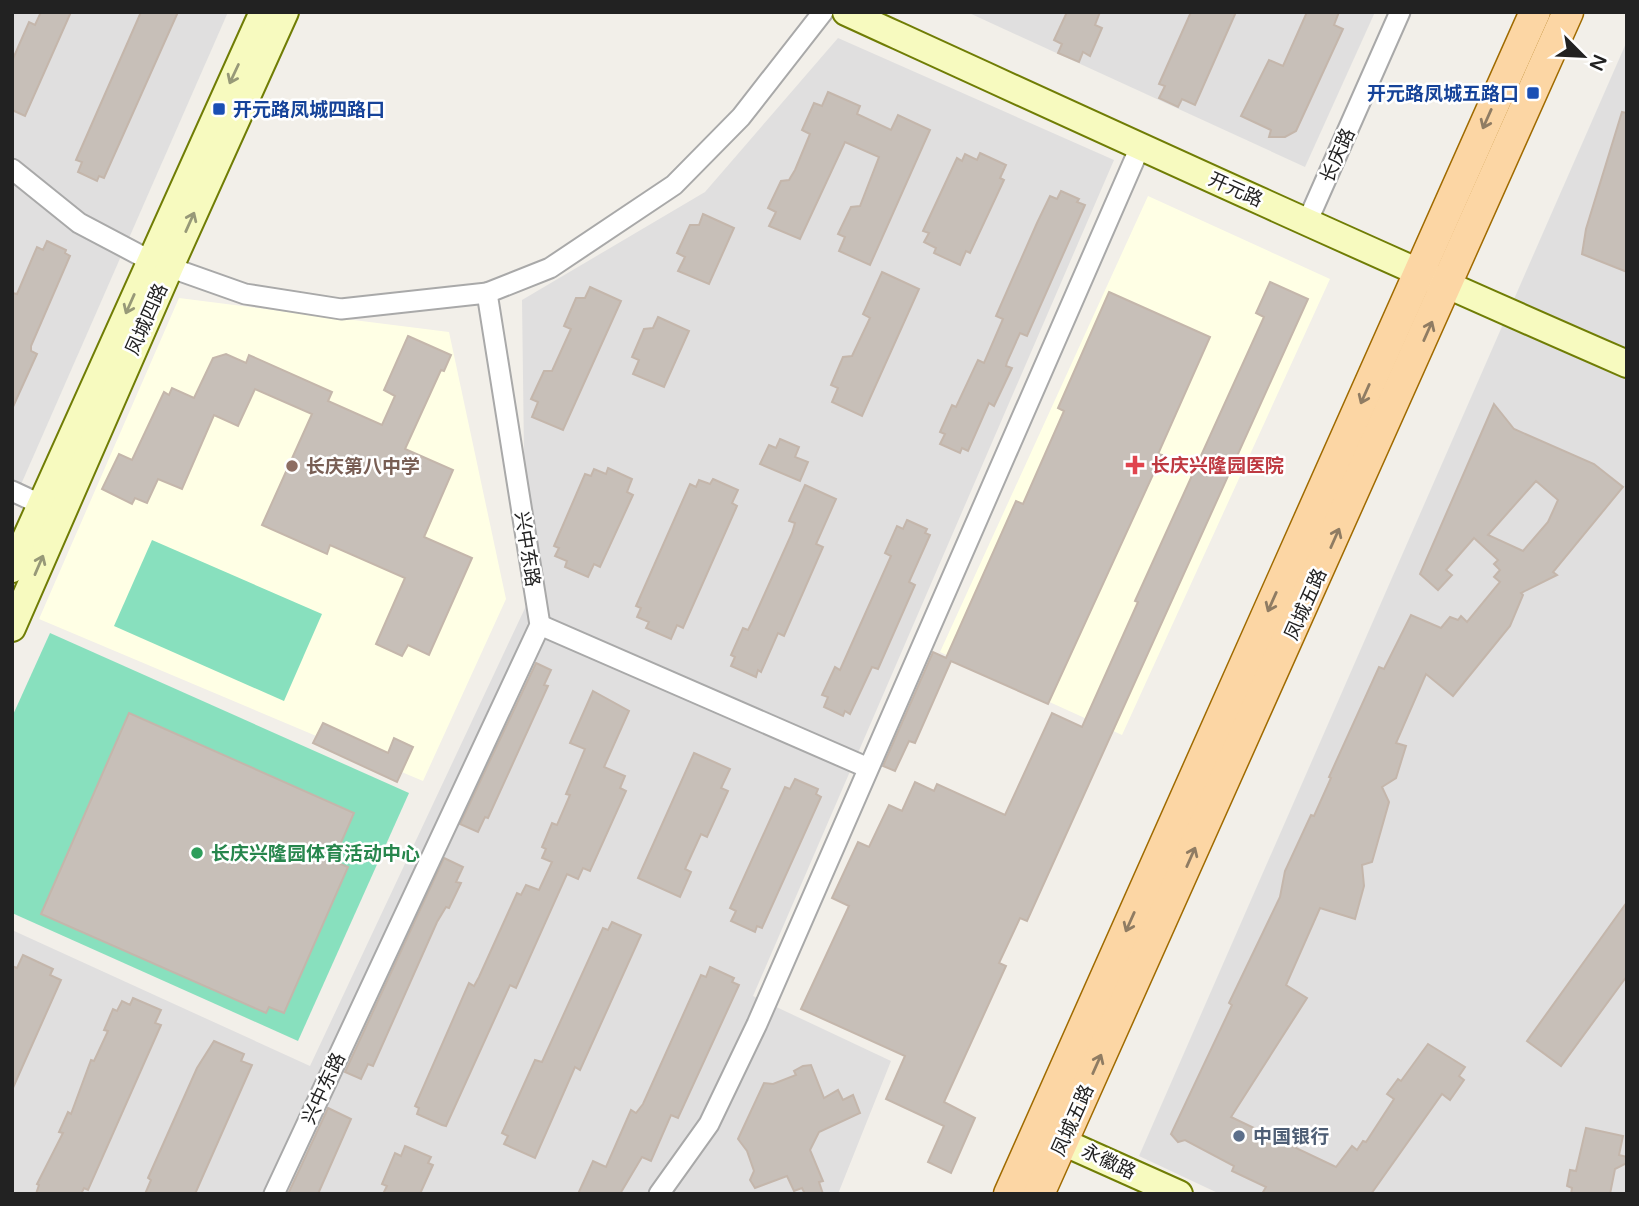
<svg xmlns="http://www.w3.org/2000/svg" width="1639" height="1206" viewBox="0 0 1639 1206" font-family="'Varela Round','Noto Sans SC',sans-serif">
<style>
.residential{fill:#e0dfdf}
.education{fill:#ffffe5}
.pitch{fill:#88e0be}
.building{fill:#c7bfb8;stroke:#c4b6ab;stroke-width:2;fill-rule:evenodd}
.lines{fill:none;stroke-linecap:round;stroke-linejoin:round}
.street-casing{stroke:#a9a9a9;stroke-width:23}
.secondary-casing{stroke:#707d05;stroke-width:30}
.primary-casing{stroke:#a06b00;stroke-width:33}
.street{stroke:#fff;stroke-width:19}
.secondary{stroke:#f7fabf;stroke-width:26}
.primary{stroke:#fcd6a4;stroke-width:30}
.oneway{stroke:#979978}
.oneway2{stroke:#8f7c63}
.transit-dot{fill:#1a4fb4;stroke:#fff;stroke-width:2.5}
.health-dot{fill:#e0444e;stroke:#fff;stroke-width:2.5}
.education-dot{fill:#8d6e63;stroke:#fff;stroke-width:2.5}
.leisure-dot{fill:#2e9e5b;stroke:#fff;stroke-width:2.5}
.service-dot{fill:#5c6f8a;stroke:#fff;stroke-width:2.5}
.labels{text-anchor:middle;stroke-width:5;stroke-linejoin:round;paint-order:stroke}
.transit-label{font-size:19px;font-weight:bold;fill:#164399;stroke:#fff;text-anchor:end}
.street-label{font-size:19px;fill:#222;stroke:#fff}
.health-label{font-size:19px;font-weight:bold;fill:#be3a42;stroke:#fff;text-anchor:start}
.education-label{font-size:19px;font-weight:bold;fill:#785e54;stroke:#fff;text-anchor:start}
.leisure-label{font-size:19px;font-weight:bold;fill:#27864d;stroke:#fff;text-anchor:start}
.service-label{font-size:19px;font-weight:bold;fill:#4e5e75;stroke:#fff;text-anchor:start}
</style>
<rect width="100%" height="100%" fill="#f2efe9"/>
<g class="residential">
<path d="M12 12H228L12 505Z"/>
<path d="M967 12H1375L1305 167Z"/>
<path d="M838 38 1114 160 753 996 891 1061 838 1194H12V930L310 1066 526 606 522 300 705 192Z"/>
<path d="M1627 41V1194H1220L1139 1156Z"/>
</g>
<g class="education">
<path d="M1148 196 1330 279 1122 735 940 652Z"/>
<path d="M179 298 449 332 506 599 423 781 39 619Z"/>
</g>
<g class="pitch">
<path d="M152 540 322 614 284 701 114 626Z"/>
<path d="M50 633 409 793 298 1041 12 913V717Z"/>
</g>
<g class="building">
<path d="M41 12H71L25 116 12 110V61L29 22 35 25Z"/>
<path d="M141 12H178L104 178 99 176 97 181 78 172 82 162 76 160Z"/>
<path d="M1067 12H1100L1095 25 1102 28 1090 56 1083 52 1079 62 1058 53 1062 44 1054 40Z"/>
<path d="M1191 12H1236L1195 105 1182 99 1178 107 1159 98 1165 86 1159 84Z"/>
<path d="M1307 12H1339L1334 25 1343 29 1296 131 1285 137H1269L1271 130 1241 116 1269 60 1283 66Z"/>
<path d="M828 92 860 106 857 114 891 130 898 115 930 130 870 265 839 251 845 237 838 234 851 207 860 206 879 157 845 142 800 239 769 226 776 212 768 208 781 181 789 180 795 170 810 134 802 130 814 103 822 106Z"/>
<path d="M1622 112 1627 113V272L1582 254 1586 229Z"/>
<path d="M980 153 1006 165 1000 178 1004 180 970 253 966 251 960 265 934 253 936 248 924 242 929 233 923 231 957 158 962 161 965 154 977 160Z"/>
<path d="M1061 191 1079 199 1077 202 1085 205 1027 336 1020 333 1007 362 1006 366 1012 368 994 406 989 403 968 451 962 448 960 453 940 444 945 434 940 432 952 405 956 407 978 360 984 363 1003 319 996 316 1037 223 1050 196 1057 199Z"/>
<path d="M703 214 734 228 709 284 678 271 685 257 677 253 690 225H699Z"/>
<path d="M47 241 66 250 65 253 70 256 31 346V351L37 354 12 409V293L17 294 37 247 43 250Z"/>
<path d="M882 272 919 289 862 416 832 402 838 388 831 385 843 357 852 356 870 318 863 314Z"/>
<path d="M1270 282 1308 299 1027 921 1020 918 999 963 1006 966 944 1102 975 1118 951 1173 928 1162 944 1126 886 1099 905 1056 801 1009 849 906 832 898 858 842 869 847 889 805 902 811 915 782 934 791 937 784 1005 815 1052 713 1082 727 1138 602 1135 601 1264 317 1256 313Z"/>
<path d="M590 287 621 301 563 430 532 417 538 402 531 399 544 371H552L571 329 564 326 576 298H585Z"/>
<path d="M1109 292 1210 337 1158 454 1162 455 1048 704 951 661 915 743 909 741 895 771 883 766 933 652 946 658 1016 501 1023 504 1064 411 1058 408Z"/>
<path d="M658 317 689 331 664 387 633 374 639 360 632 357 644 329 653 328Z"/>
<path d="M408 336 451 355 444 371 441 370 405 449 453 470 424 537 472 558 429 655 408 645 402 656 376 644 405 578 330 545 327 554 262 525 312 414 255 389 238 426 214 415 182 489 158 479 147 503 135 498 132 504 102 489 119 454 132 460 164 392 169 395 172 388 194 398 213 358 226 354 246 363 249 355 332 392 328 401 382 425 395 396 384 390Z"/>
<path d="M1494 404 1514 429 1594 464 1623 487 1553 572 1557 575 1521 593 1523 595 1510 626 1453 696 1426 674 1396 743 1406 746 1396 778 1382 787 1389 802 1372 862 1362 865 1364 886 1355 919 1320 908 1286 985 1307 998 1231 1117 1336 1167 1352 1146 1357 1150 1363 1141 1366 1142 1394 1099 1387 1094 1398 1079 1401 1081 1428 1044 1465 1067 1459 1076 1464 1080 1450 1100 1442 1094 1371 1194H1262L1266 1187 1232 1171 1234 1166 1185 1140 1178 1142 1171 1134 1232 1005 1229 1003 1280 897 1285 871 1311 815 1314 816 1331 778 1329 777 1379 667 1384 669 1411 615 1441 628 1450 617 1458 620 1461 616 1467 622 1500 582 1494 577 1500 570 1494 564 1498 560 1474 538 1446 570 1452 575 1438 590 1420 574ZM1536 481 1558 500 1548 522 1523 551 1488 535Z"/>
<path d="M780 439 799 447 795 457 808 462 800 481 760 464 769 445 776 448Z"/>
<path d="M608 468 632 479 627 492 633 495 600 567 594 564 588 577 565 567 567 561 555 556 559 548 554 546 585 474 591 476 594 469 606 474Z"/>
<path d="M713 479 738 490 732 503 737 506 683 628 677 625 671 639 646 628 649 622 637 617 641 608 636 606 690 484 696 487 699 480 710 484Z"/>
<path d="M805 485 836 499 816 544 823 547 784 636 778 633 761 672 758 670 756 677 731 666 735 657 731 655 743 628 748 630 752 622 792 533 795 523 789 521Z"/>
<path d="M907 520 927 529 925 533 930 535 909 582 915 585 878 669 872 667 850 714 845 711 843 716 824 707 828 697 822 695 835 667 840 670 891 556 885 553 897 526 903 529Z"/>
<path d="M536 663 551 670 544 685 548 686 488 818 485 817 478 832 460 824Z"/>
<path d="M593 691 629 711 604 767 625 776 620 788 626 791 590 871 583 868 578 879 567 874 516 988 510 985 446 1126 442 1125 417 1114 419 1108 415 1106 469 983 474 986 479 977 517 893 521 895 526 885 539 890 552 862 542 858 546 849 542 847 552 823 557 825 570 795 566 794 585 749 570 743Z"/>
<path d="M129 713 354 813 333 861 348 867 284 1013 269 1007 266 1013 41 914Z"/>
<path d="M323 723 388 753 394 738 413 747 397 782 313 743Z"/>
<path d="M694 753 730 769 721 788 728 791 707 837 701 834 685 869 691 872 680 897 638 878Z"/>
<path d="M795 779 818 789 816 794 821 797 762 928 757 926 755 932 731 921 736 911 730 908 785 787 790 789Z"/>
<path d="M444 858 463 867 456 882 461 883 449 908 446 907 437 922 373 1066 368 1064 361 1079 345 1072Z"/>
<path d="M1627 902V976L1561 1066 1527 1041Z"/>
<path d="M612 922 641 935 580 1070 575 1067 535 1158 504 1144 508 1136 502 1133 535 1060 542 1062 603 928 608 930Z"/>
<path d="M23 955 53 969 50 975 61 980 12 1090V966L17 968Z"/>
<path d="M710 967 734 978 732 982 739 985 678 1118 671 1115 651 1161 642 1157 620 1194H578L593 1161 606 1167 631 1110 636 1113 643 1104 701 975 706 977Z"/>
<path d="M133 998 161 1010 155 1023 161 1025 88 1190 84 1188 81 1194H36L39 1185 37 1184 63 1133 59 1132 68 1112 71 1114 91 1060 94 1061 108 1031 104 1030 113 1009 117 1011 122 1001 130 1005Z"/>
<path d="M214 1041 244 1054 241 1061 252 1065 195 1194H145L151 1180 148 1178 197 1068Z"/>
<path d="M811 1065 824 1098 838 1090 843 1100 853 1095 860 1113 819 1132 810 1150 823 1181 819 1182 823 1194H805L802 1188 794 1191 787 1176 755 1188 750 1180 754 1171 747 1151 738 1139 764 1083 773 1084 796 1075 794 1071 803 1066Z"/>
<path d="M328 1108 351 1119 318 1194H288Z"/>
<path d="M1586 1128 1623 1136 1619 1155 1627 1157V1163L1615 1169 1610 1194H1571L1572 1188 1567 1186 1570 1170 1576 1171Z"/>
<path d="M405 1146 431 1157 428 1163 433 1165 420 1194H383L387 1186 382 1184 395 1153 401 1156Z"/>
</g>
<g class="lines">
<g class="street-casing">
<g id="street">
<path d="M12 169 79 223 149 260 245 294 341 309 487 293"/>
<path d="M1308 220 1400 12"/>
<path d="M12 491 40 504"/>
<path d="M540 625 866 767"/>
<path d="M274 1194 540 625 487 293 550 268 674 185 741 117 823 12"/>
<path d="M659 1194 709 1124 757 1024 1140 147"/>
</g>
</g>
<g class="secondary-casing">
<g id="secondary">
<path d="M846 12C1106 131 1365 250 1627 364"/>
<path d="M12 569 263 12"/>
<path d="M12 628 169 269 285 12"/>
<path d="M1045 1134 1179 1194"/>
</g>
</g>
<g class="primary-casing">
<g id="primary">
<path d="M1009 1194 1535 12"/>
<path d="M1039 1194 1568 12"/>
</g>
</g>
<use href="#street" class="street"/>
<use href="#secondary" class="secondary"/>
<use href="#primary" class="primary"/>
</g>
<defs><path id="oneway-shaft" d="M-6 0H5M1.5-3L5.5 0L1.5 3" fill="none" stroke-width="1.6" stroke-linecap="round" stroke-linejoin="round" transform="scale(1.75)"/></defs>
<g class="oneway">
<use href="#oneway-shaft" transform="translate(234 74) rotate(115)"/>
<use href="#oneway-shaft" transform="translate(190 222) rotate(-66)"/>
<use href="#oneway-shaft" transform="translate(130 304) rotate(114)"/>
<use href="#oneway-shaft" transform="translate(39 565) rotate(-67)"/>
</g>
<g class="oneway2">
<use href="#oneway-shaft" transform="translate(1487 119) rotate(114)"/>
<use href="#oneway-shaft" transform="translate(1428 331) rotate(-66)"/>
<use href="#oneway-shaft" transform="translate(1365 394) rotate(114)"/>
<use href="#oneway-shaft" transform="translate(1335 538) rotate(-66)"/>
<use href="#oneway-shaft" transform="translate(1272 602) rotate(114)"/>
<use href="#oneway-shaft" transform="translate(1191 857) rotate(-66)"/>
<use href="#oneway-shaft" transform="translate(1130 922) rotate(114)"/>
<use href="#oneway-shaft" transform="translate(1097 1064) rotate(-66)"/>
</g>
<g class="transit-dot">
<rect x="1526" y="86" width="14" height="14" rx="3.5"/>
<rect x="212" y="102" width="14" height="14" rx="3.5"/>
</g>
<path class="health-dot" d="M1131.5 454.5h7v7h7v7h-7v7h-7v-7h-7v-7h7z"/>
<circle class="education-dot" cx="292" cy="466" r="7"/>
<circle class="leisure-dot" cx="197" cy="853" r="7"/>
<circle class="service-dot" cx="1239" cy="1136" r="7"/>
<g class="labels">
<g class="transit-label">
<text x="1519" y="100">开元路凤城五路口</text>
<text x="233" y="116" text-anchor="start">开元路凤城四路口</text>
</g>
<g class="street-label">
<text transform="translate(1337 155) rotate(-66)" y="7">长庆路</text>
<text transform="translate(1236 189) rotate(24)" y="7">开元路</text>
<text transform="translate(146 319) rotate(-66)" y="7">凤城四路</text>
<text transform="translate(528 549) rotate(81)" y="7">兴中东路</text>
<text transform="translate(1305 604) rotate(-66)" y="7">凤城五路</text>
<text transform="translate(323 1088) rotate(-65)" y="7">兴中东路</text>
<text transform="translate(1072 1120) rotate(-66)" y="7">凤城五路</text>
<text transform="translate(1109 1161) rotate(25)" y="7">永徽路</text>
</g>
<g class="health-label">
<text x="1151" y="472">长庆兴隆园医院</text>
</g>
<g class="education-label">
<text x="306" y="473">长庆第八中学</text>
</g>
<g class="leisure-label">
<text x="211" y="860">长庆兴隆园体育活动中心</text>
</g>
<g class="service-label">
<text x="1253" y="1143">中国银行</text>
</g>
</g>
<rect width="1639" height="1206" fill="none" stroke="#222222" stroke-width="28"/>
<g transform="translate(1583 56) rotate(114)" stroke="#ffffff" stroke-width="5" paint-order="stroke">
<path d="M0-5L12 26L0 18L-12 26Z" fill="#222222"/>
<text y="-10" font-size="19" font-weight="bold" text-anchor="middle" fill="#222222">N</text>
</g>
</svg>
